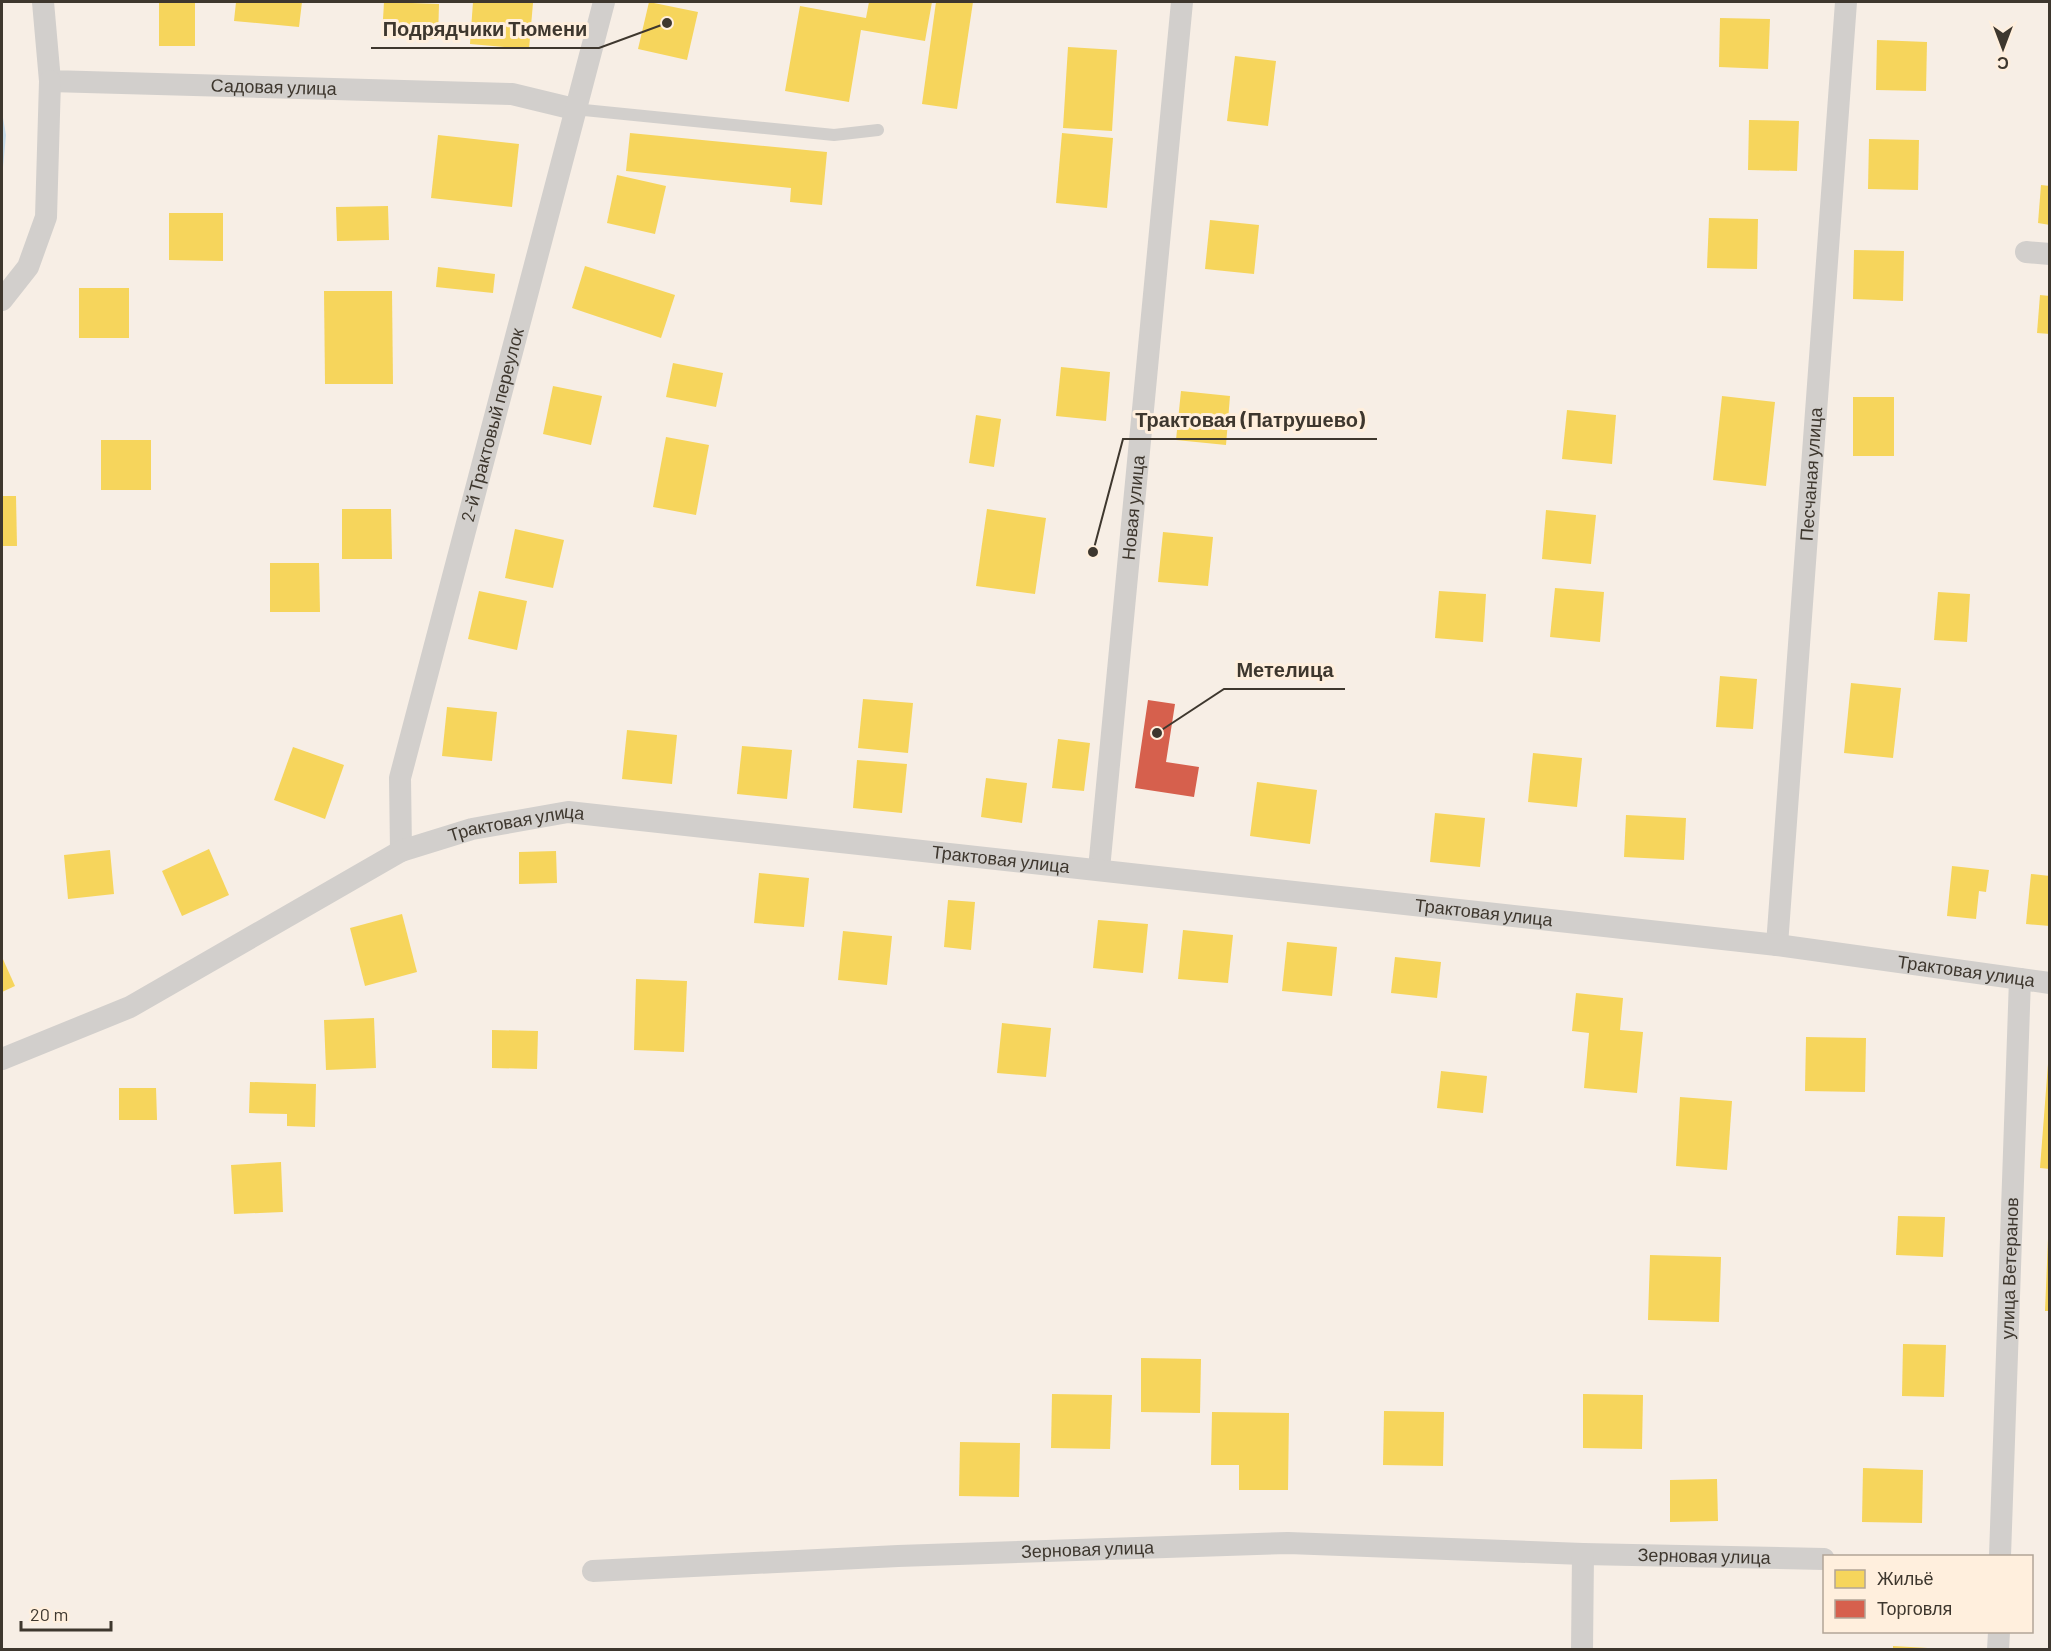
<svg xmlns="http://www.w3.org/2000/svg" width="2051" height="1651" viewBox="0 0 2051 1651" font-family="Barlow,sans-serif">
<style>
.water{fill:#caddea}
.homes{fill:#f6d55c}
.shops{fill:#d6604d}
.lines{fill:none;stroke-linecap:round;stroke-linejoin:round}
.lane{stroke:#d2cfcc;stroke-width:12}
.street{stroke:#d2cfcc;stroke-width:22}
.labels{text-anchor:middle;stroke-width:6;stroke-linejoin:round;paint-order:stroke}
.street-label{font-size:18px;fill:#3e372e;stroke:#ffefdd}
.leader{fill:none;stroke:#3e372e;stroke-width:2}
.callout-dot{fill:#3e372e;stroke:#ffefdd;stroke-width:2}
.callout-label{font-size:20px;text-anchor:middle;font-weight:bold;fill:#3e372e;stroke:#ffefdd;stroke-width:6;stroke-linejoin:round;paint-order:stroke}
</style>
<rect width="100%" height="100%" fill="#f7eee5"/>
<path class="water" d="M2 112 6 135 2 178Z"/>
<g class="homes">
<rect x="159" y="2" width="36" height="44"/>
<path d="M236 2H302L299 27 234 21Z"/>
<path d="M384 2 439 4 438 39 382 37Z"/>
<path d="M473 2 533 3 529 49 470 44Z"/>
<path d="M649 2 698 12 687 60 638 49Z"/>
<path d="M869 2H932L925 41 861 30 849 102 785 91 800 6 866 18Z"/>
<path d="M936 2H973L957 109 922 104Z"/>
<path d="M1720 18 1770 19 1768 69 1719 67Z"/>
<path d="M1877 40 1927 42 1926 91 1876 90Z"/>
<path d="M1068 47 1117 50 1112 131 1063 128Z"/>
<path d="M1235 56 1276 61 1268 126 1227 121Z"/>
<path d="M1749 120 1799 121 1797 171 1748 170Z"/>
<path d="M630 133 827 152 822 205 790 202 791 188 626 171Z"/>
<path d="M1062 133 1113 138 1107 208 1056 203Z"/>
<path d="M438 135 519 144 512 207 431 198Z"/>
<path d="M1869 139 1919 140 1918 190 1868 189Z"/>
<path d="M617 175 666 186 655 234 607 223Z"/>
<path d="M2041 185 2050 186V225L2038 223Z"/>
<path d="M388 206 389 240 337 241 336 207Z"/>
<path d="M169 213H223V261L169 260Z"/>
<path d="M1709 218 1758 219 1757 269 1707 268Z"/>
<path d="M1210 220 1259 225 1254 274 1205 269Z"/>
<path d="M1854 250 1904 251 1903 301 1853 299Z"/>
<path d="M585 266 675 295 661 338 572 308Z"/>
<path d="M438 267 495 274 493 293 436 287Z"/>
<rect x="79" y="288" width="50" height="50"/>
<path d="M324 291H392L393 384H325Z"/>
<path d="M2040 295 2050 296V334L2037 333Z"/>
<path d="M673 363 723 373 716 407 666 397Z"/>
<path d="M1061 367 1110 372 1106 421 1056 416Z"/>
<path d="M553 386 602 396 591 445 543 434Z"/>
<path d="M1181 391 1230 396 1226 445 1176 440Z"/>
<path d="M1722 396 1775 402 1766 486 1713 480Z"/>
<rect x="1853" y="397" width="41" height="59"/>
<path d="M1567 410 1616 415 1612 464 1562 459Z"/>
<path d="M976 415 1001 419 994 467 969 463Z"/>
<path d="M666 437 709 445 696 515 653 507Z"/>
<rect x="101" y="440" width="50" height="50"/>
<path d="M2 496H16L17 546H2Z"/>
<path d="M342 509H391L392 559H342Z"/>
<path d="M987 509 1046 518 1035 594 976 586Z"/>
<path d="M1546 510 1596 515 1591 564 1542 559Z"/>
<path d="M515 529 564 540 553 588 505 578Z"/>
<path d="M1163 532 1213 537 1208 586 1158 582Z"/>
<path d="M270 563H319L320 612H270Z"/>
<path d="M1555 588 1604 592 1600 642 1550 637Z"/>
<path d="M479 591 527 601 517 650 468 639Z"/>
<path d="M1439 591 1486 594 1483 642 1435 638Z"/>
<path d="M1938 592 1970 594 1967 642 1934 640Z"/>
<path d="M1720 676 1757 679 1753 729 1716 727Z"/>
<path d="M1851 683 1901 688 1893 758 1844 753Z"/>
<path d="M863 699 913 703 908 753 858 748Z"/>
<path d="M447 707 497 712 492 761 442 756Z"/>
<path d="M627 730 677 735 672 784 622 779Z"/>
<path d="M1058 739 1090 743 1084 791 1052 788Z"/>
<path d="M742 746 792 750 787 799 737 794Z"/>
<path d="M293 747 344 765 325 819 274 800Z"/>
<path d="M1533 753 1582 758 1577 807 1528 802Z"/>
<path d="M857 760 907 764 902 813 853 808Z"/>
<path d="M986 778 1027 783 1022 823 981 817Z"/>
<path d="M1257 782 1317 790 1310 844 1250 836Z"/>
<path d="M1435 813 1485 818 1480 867 1430 862Z"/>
<path d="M1626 815 1686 818 1684 860 1624 857Z"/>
<path d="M209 849 229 895 182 916 162 871Z"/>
<path d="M110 850 114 894 68 899 64 855Z"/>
<path d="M556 851 557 883 519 884V852Z"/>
<path d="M1952 866 1989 870 1986 892 1979 891 1976 919 1947 916Z"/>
<path d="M759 873 809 878 804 927 754 923Z"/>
<path d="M2031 874 2050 876V926L2026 924Z"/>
<path d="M948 900 975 902 971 950 944 947Z"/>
<path d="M402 914 417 972 365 986 350 928Z"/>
<path d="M1098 920 1148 924 1143 973 1093 968Z"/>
<path d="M1183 930 1233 935 1228 983 1178 979Z"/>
<path d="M843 931 892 936 887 985 838 980Z"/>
<path d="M1287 942 1337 947 1332 996 1282 991Z"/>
<path d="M2 957 15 986 2 992Z"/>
<path d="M1395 957 1441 962 1437 998 1391 993Z"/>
<path d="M636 979 687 981 684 1052 634 1050Z"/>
<path d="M1576 993 1623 998 1620 1030 1643 1032 1637 1093 1584 1088 1589 1033 1572 1031Z"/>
<path d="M374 1018 376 1068 326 1070 324 1020Z"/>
<path d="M1002 1023 1051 1028 1046 1077 997 1073Z"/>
<path d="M492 1030 538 1031 537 1069 492 1068Z"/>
<path d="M1806 1037 1866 1038 1865 1092 1805 1091Z"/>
<path d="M2048 1064H2050V1169L2040 1168Z"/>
<path d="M1441 1071 1487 1076 1483 1113 1437 1108Z"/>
<path d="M250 1082 316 1084 315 1127 287 1126V1114L249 1113Z"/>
<path d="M119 1088H156L157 1120H119Z"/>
<path d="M1680 1097 1732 1101 1727 1170 1676 1166Z"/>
<path d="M281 1162 283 1212 234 1214 231 1165Z"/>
<path d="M1898 1216 1945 1217 1943 1257 1896 1255Z"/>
<path d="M2048 1239H2050V1311H2045Z"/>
<path d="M1650 1255 1721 1257 1719 1322 1648 1320Z"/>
<path d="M1903 1344 1946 1345 1944 1397 1902 1396Z"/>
<path d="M1141 1358 1201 1359 1200 1413 1141 1412Z"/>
<path d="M1052 1394 1112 1395 1110 1449 1051 1448Z"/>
<path d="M1583 1394 1643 1395 1642 1449 1583 1448Z"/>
<path d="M1384 1411 1444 1412 1443 1466 1383 1465Z"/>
<path d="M1212 1412 1289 1413 1288 1490H1239V1465H1211Z"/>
<path d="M960 1442 1020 1443 1019 1497 959 1496Z"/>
<path d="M1863 1468 1923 1470 1922 1523 1862 1522Z"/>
<path d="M1717 1479 1718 1521 1670 1522V1480Z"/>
<path d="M1893 1646 1928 1648V1650H1893Z"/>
</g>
<path class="shops" d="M1148 700 1175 704 1166 762 1199 767 1194 797 1135 788Z"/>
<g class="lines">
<path class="lane" d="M574 109 834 135 878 130"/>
<g class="street">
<path id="s1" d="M43 2 50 81 512 94 574 109"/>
<path d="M2026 252 2050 254"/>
<path d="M2 300 28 267 46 217 50 81"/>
<path id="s2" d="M401 851 400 778 604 2"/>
<path id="s3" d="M1099 869 1182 2"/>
<path id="s4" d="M1777 945 1846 2"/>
<path id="s5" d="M2 1059 130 1007 401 851 472 829 568 812 1777 945 2050 983"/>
<path id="s6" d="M2000 1556 2020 979"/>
<path id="s7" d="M593 1571 898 1556 1288 1543 1583 1554 1824 1559"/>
<path d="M1582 1650 1583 1554"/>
<path d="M1998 1650 1999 1632"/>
</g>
</g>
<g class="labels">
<g class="street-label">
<text dy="6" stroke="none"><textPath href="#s1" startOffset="303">Садовая улица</textPath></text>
<text dy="6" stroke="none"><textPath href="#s2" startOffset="438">2-й Трактовый переулок</textPath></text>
<text dy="6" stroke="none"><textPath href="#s4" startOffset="472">Песчаная улица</textPath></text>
<text dy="6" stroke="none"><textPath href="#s3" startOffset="363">Новая улица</textPath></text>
<text dy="6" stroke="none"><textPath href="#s5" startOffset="570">Трактовая улица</textPath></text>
<text dy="6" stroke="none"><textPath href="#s5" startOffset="1058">Трактовая улица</textPath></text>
<text dy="6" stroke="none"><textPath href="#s5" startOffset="1544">Трактовая улица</textPath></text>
<text dy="6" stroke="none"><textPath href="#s5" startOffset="2030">Трактовая улица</textPath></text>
<text dy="6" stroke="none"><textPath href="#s6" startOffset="288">улица Ветеранов</textPath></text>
<text dy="6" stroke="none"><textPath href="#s7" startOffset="495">Зерновая улица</textPath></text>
<text dy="6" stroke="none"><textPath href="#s7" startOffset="1112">Зерновая улица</textPath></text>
</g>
</g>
<path class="leader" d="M667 23L599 48H371M1093 552L1123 439H1377M1157 733L1224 689H1345"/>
<g class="callout-dot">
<circle cx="667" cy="23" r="6"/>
<circle cx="1093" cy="552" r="6"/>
<circle cx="1157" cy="733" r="6"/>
</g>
<g class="callout-label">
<text x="485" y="36">Подрядчики Тюмени</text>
<text x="1250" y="427">Трактовая (Патрушево)</text>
<text x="1285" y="677">Метелица</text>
</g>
<rect width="2051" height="1651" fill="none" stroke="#3e372e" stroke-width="6"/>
<rect x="1823" y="1555" width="210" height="78" fill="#ffefdd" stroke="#b2a597" stroke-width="1.5"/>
<rect x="1835" y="1570" width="30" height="18" fill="#f6d55c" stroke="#b2a597" stroke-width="1.5"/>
<text x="1877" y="1585" font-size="18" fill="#3e372e">Жильё</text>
<rect x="1835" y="1600" width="30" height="18" fill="#d6604d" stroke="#b2a597" stroke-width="1.5"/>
<text x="1877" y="1615" font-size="18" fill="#3e372e">Торговля</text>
<g transform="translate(2003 48) rotate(180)" stroke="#ffefdd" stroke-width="4.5" paint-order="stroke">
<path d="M0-4.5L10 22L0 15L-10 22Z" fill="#3e372e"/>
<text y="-9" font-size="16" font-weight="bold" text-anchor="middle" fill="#3e372e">С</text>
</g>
<path d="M21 1621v9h90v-9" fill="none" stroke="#3e372e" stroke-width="3"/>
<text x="30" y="1621" font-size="18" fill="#3e372e" stroke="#ffefdd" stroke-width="4.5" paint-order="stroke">20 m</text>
</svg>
